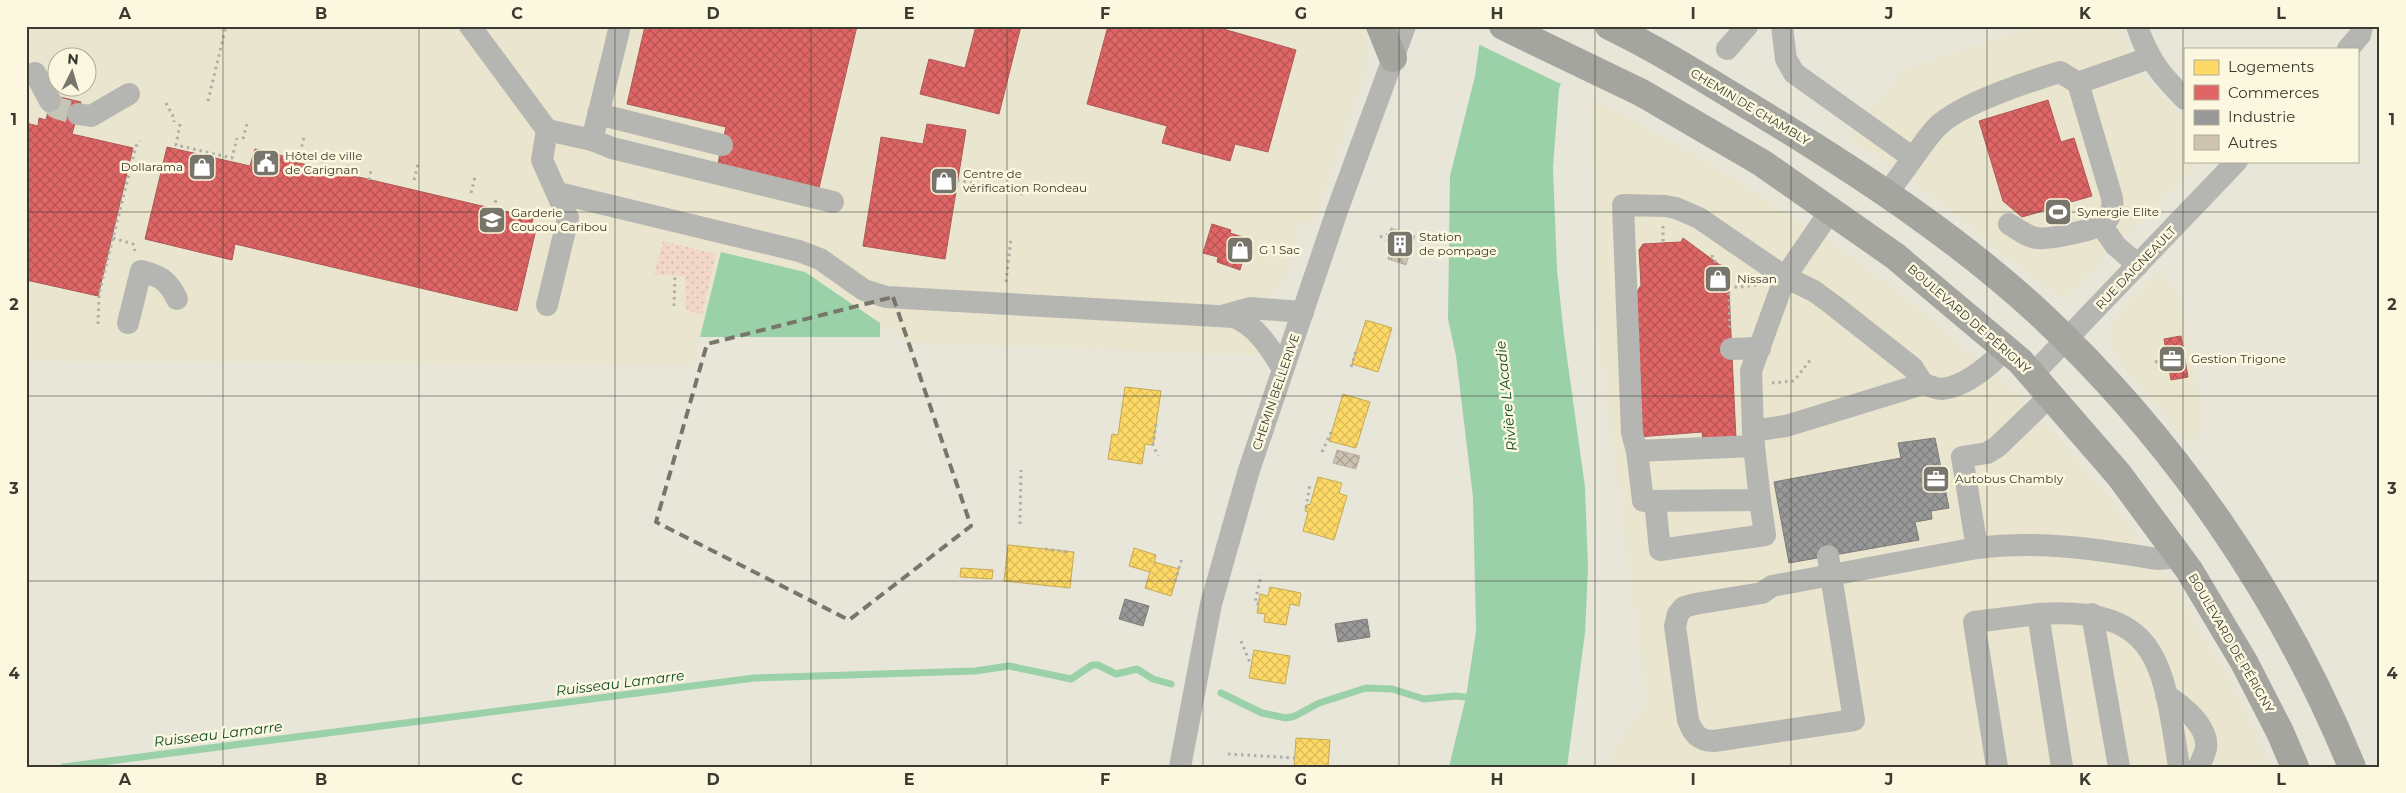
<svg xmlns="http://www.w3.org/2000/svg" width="2406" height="793" viewBox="0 0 2406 793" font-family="Montserrat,sans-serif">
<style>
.built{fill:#e9e5ce;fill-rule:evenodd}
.grass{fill:url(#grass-dots)}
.water{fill:#9ad1a9}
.pier{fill:#e8e6d9}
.homes{fill:url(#homes-cross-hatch);stroke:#c4a956}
.shops{fill:url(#shops-cross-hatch);stroke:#ae5956}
.industry{fill:url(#industry-cross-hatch);stroke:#7d7c7a}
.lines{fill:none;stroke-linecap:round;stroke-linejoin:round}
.stream{stroke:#9ad1a9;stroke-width:7}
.building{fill:url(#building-cross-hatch);stroke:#b6b3aa}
.minor-tunnel{stroke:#c5c4b7;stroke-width:22;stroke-dasharray:22 11;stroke-linecap:butt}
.path{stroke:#aeafa9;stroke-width:3;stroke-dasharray:2.5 4;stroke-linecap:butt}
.minor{stroke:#b5b6b1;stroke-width:22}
.major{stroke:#a4a59f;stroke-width:28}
.marked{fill:none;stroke:#78766b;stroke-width:4;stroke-dasharray:10 6;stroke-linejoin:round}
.grid{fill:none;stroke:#3b3a30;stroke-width:1;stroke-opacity:0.55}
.labels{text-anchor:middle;stroke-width:5;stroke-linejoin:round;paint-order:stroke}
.street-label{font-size:12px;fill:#3b3a30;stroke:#fcf8e0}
.poi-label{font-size:12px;fill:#3b3a30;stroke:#fcf8e0;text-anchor:start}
.water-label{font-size:14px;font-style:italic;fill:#0d4a29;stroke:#fcf8e0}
.neatline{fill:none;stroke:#3b3a30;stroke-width:2}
.grid-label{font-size:16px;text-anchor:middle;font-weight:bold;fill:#3b3a30}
</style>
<defs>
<pattern id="grass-dots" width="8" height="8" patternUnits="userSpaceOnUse" patternTransform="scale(1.25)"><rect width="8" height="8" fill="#f2d7c6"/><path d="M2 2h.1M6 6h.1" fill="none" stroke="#d0b9aa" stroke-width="1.8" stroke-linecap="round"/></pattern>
<pattern id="homes-cross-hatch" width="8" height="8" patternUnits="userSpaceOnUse" patternTransform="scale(1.25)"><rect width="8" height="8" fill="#ffd966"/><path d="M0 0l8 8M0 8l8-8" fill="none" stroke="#dbbb59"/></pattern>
<pattern id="shops-cross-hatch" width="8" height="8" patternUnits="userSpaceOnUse" patternTransform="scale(1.25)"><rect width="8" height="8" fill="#e06666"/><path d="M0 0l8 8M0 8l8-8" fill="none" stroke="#b75554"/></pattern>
<pattern id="industry-cross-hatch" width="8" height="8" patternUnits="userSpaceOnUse" patternTransform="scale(1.25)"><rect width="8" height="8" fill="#999"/><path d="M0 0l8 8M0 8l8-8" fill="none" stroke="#7e7e7d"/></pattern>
<pattern id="building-cross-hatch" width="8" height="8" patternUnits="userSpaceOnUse" patternTransform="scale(1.25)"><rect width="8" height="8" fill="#cec3b0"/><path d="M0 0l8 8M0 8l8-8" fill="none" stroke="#a89f90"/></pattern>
</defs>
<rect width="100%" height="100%" fill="#e8e6d9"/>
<g class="built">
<path d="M26 26H1366L1368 40 1365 71 1314 221 1298 223 1292 243 1297 244 1284 280 1271 297 1263 356 908 342 805 272 722 252 693 366 26 361ZM58 58H88V88H58Z"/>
<path d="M2037 26H2120L2137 70 2185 120V161H2200L2065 297 2055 295 1929 193 1850 139 1903 69Z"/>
<path d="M1590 97 1722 171 1831 242 1913 304 2006 384 2059 439 2108 496 2172 584 2232 684 2270 767H1612L1611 751 1647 703 1599 341Z"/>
<path d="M2159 271 2174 289 2181 305 2202 408V431L2191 444 2116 357 2110 344V330L2118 318 2115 315Z"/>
</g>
<path class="grass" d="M663 241 716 254 702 315 686 310 685 276 654 275Z"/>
<g class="water">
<path d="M1486 26H1582L1559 89 1553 167 1557 270 1564 336 1585 487 1588 568 1585 633 1567 767H1449L1466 697 1476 631 1473 497 1456 356 1448 319 1450 176 1475 76 1479 47Z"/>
<path d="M721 252 805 272 880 323V337H700Z"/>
</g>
<path class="pier" d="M1484 26H1584L1563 85 1478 44Z"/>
<g class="homes">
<path d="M1366 320 1392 328 1378 372 1352 364Z"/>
<path d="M1125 387 1161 391 1153 445 1145 444 1142 464 1108 459 1112 434 1118 435Z"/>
<path d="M1343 394 1370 402 1356 448 1329 441Z"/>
<path d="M1318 477 1342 483 1339 493 1347 496 1334 540 1303 531 1308 512 1305 511 1307 504 1310 505Z"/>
<path d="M1008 545 1074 552 1070 588 1004 581Z"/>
<path d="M1134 548 1156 555 1154 562 1179 569 1171 596 1145 588 1150 572 1129 566Z"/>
<path d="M961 568 993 570 992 579 960 577Z"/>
<path d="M1270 587 1301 593 1299 606 1290 604 1286 625 1264 622 1265 614 1257 613 1260 594 1268 596Z"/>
<path d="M1254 650 1290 656 1285 684 1249 678Z"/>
<path d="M1296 738 1330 740 1328 767H1294Z"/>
</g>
<g class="shops">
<path d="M645 26H857L819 188 718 163 726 127 627 104Z"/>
<path d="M976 26H1021L999 114 920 94 929 59 965 68Z"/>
<path d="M1108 26H1213L1296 50 1268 152 1235 144 1230 161 1162 143 1167 126 1087 104Z"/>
<path d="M52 95 81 102 72 134 133 148 98 296 26 280V123L38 126 39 118 46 120Z"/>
<path d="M2048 100 2061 142 2074 138 2092 196 2064 204 2067 214 2060 217 2053 219 2050 209 2022 217 2003 201 1979 121Z"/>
<path d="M927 124 966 130 945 259 863 246 881 137 923 144Z"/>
<path d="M167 147 250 166 255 149 283 156 282 159 533 218 532 224 537 225 517 311 235 244 232 260 145 239Z"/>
<path d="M1212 224 1231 230 1230 233 1249 239 1240 270 1217 262 1218 257 1203 253Z"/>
<path d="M1683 238 1728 271 1736 439 1703 440 1702 432 1638 437 1632 301 1641 285 1639 250 1643 244 1681 242Z"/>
<path d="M2181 336 2188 377 2171 380 2164 339Z"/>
</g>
<g class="industry">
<path d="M1935 438 1949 508 1931 511 1932 519 1915 522 1919 540 1789 563 1774 482 1901 458 1898 443Z"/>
<path d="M1125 599 1149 606 1143 626 1119 619Z"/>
<path d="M1367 619 1370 637 1338 642 1335 624Z"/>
</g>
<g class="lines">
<g class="stream">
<path d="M1221 693 1262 713 1286 718 1295 716 1319 703 1366 688 1392 689 1424 699 1455 696 1475 698"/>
<path d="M63 767 754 678 975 671 1009 666 1071 679 1092 665H1098L1116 674 1137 669 1153 679 1171 684"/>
</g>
</g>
<g class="building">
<path d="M1391 228 1415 236 1406 265 1388 259 1391 248 1387 247 1388 242 1386 241Z"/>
<path d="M1337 450 1360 456 1356 469 1333 463Z"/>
</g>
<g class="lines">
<path class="minor-tunnel" d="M50 101 57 108 78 114"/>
<g class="path">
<path d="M1221 29 1222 26"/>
<path d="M208 101 226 26"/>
<path d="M166 103 174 118V122"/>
<path d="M180 124 176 145 232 158 237 138"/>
<path d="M243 139 247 124"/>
<path d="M269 152 270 146"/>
<path d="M300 153 304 137"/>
<path d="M321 169 324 158"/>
<path d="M346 174 348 164"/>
<path d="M369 180 371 170"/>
<path d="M414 180 418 164"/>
<path d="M957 180 1023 194"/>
<path d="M471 193 475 177"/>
<path d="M494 209 496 199"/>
<path d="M1663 226V243"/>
<path d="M1380 237 1389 234"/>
<path d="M113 238 133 244 135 251"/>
<path d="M1245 252 1257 251"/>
<path d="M1712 255 1713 260 1728 271 1730 329"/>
<path d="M1006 282 1011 238"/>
<path d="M1728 288 1757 285"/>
<path d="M674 306 675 276"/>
<path d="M98 324 99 294 136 146 140 141"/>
<path d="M2155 362 2167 360"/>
<path d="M1351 367 1356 351"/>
<path d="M1772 383 1794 381 1811 359"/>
<path d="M1156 424 1153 445 1158 456"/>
<path d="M1322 452 1333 428"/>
<path d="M1306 508 1310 483"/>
<path d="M1020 524 1021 470"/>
<path d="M1045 549 1068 552"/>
<path d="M1175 581 1182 558"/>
<path d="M1259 604 1255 603 1261 575"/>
<path d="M1241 641 1251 665"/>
<path d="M1228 754 1295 758"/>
</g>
<g class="minor">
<path d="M470 26 547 130 542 160 568 218 547 305"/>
<path d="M1782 26 1786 59 1794 73 1913 158 1887 194"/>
<path d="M2137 26C2148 59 2161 75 2185 99"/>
<path d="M1727 49 1747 26"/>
<path d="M2348 49 2360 35 2362 26"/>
<path d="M35 73 50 101"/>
<path d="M78 114 91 116 129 94"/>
<path d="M598 114 722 145"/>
<path d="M547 130 592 140 620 26"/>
<path d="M592 140 612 148 833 202"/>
<path d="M1913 158C1922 146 1929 134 1940 124 1964 103 2027 82 2060 72L2078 83"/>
<path d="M558 193 799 251 820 259 864 290 886 297 1234 317C1257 326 1270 348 1283 369"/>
<path d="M1831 210 1785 277 1751 371 1753 431 1786 426 1923 384C1929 385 1936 389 1942 389 1967 386 1990 365 2006 349"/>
<path d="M2009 224C2018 229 2027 237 2037 238 2048 240 2095 230 2104 223 2112 217 2113 206 2112 198L2078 83 2149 58"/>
<path d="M2101 225 2116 246 2138 265"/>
<path d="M1225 315 1250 308 1303 312"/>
<path d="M128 323 141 271C160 276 168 280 177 299"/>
<path d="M1731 349 1760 348"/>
<path d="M2033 374 2237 161"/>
<path d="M2051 395 1997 447 1987 453 1962 457 1977 548C2037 540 2097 549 2157 559L2169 558 2177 553"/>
<path d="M1753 431 1754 446 1637 451 1643 501 1760 500 1754 446"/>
<path d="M1637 451 1632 433 1623 205 1665 206 1676 208 1699 218 1785 277 1814 291 1833 305 1913 368 1923 384"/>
<path d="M1655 501 1660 550 1765 535 1760 500"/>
<path d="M1828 556 1831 575 1854 720 1714 741C1699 741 1693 734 1688 720L1675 626 1678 614 1684 607 1695 604 1762 593 1772 586 1977 548"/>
<path d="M2038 614C2161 606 2163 665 2179 767"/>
<path d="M2092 614 2119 767"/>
<path d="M2166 695C2182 705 2209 727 2206 748 2205 754 2201 761 2199 767"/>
<path d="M1180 767 1211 604 1249 470 1338 208 1405 26"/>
<path d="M1997 767 1974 622 2038 614 2062 767"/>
</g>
<g class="major">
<path d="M1380 26 1393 58"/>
<path d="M1503 26 1642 93 1762 163 1895 256 2020 361 2119 475 2189 570 2244 662 2280 732 2295 767"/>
<path d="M1609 26C1667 54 1722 90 1777 123 1869 180 1960 240 2039 313 2174 439 2282 596 2352 767"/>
</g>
</g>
<path class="marked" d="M893 297 971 526 849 620 656 522 707 344Z"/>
<path class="grid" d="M223 26V767M419 26V767M615 26V767M811 26V767M1007 26V767M1203 26V767M1399 26V767M1595 26V767M1791 26V767M1987 26V767M2183 26V767M26 212H2380M26 396H2380M26 581H2380"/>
<defs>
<g id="civic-square" transform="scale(1.4375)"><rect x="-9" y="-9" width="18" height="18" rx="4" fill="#78766b" stroke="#fcf8e0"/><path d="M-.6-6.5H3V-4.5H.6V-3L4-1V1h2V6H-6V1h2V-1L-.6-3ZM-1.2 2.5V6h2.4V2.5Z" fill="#fff"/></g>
<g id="shop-square" transform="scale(1.4375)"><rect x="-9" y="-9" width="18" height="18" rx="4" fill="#78766b" stroke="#fcf8e0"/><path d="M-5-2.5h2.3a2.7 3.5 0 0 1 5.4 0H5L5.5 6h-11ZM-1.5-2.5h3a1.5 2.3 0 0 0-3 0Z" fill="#fff"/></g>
<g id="stadium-square" transform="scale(1.4375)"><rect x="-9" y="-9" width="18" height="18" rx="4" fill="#78766b" stroke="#fcf8e0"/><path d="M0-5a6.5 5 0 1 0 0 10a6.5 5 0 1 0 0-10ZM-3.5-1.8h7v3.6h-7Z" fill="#fff"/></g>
<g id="school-square" transform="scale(1.4375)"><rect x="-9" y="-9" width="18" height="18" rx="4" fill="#78766b" stroke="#fcf8e0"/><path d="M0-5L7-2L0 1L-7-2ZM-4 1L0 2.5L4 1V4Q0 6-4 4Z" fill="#fff"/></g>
<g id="building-square" transform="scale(1.4375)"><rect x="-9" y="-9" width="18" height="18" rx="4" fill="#78766b" stroke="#fcf8e0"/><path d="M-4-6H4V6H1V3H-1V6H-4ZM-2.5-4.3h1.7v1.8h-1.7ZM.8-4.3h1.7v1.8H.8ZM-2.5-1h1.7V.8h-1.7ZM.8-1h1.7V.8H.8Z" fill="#fff"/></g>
<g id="office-square" transform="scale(1.4375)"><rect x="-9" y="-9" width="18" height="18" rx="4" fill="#78766b" stroke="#fcf8e0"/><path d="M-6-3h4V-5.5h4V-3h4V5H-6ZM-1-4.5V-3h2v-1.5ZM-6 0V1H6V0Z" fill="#fff"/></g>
</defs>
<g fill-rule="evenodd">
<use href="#civic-square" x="266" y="163"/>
<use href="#shop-square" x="202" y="167"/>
<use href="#shop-square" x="944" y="181"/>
<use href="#stadium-square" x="2058" y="212"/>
<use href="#school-square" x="492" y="220"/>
<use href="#building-square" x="1400" y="244"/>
<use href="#shop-square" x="1240" y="250"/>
<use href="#shop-square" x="1718" y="279"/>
<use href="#office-square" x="2172" y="359"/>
<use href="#office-square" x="1936" y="479"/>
</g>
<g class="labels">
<g class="street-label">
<text transform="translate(1750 107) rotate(31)" y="4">CHEMIN DE CHAMBLY</text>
<text transform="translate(2136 268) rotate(-46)" y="4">RUE DAIGNEAULT</text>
<text transform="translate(1969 319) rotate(41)" y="4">BOULEVARD DE PÉRIGNY</text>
<text transform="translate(1276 392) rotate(-71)" y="4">CHEMIN BELLERIVE</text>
<text transform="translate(2231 643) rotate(60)" y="4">BOULEVARD DE PÉRIGNY</text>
</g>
<g class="poi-label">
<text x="285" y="160">Hôtel de ville<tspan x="285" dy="14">de Carignan</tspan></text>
<text x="183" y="171" text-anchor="end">Dollarama</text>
<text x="963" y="178">Centre de<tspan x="963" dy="14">vérification Rondeau</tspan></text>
<text x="2077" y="216">Synergie Elite</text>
<text x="511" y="217">Garderie<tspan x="511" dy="14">Coucou Caribou</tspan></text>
<text x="1419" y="241">Station<tspan x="1419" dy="14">de pompage</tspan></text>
<text x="1259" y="254">G 1 Sac</text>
<text x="1737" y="283">Nissan</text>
<text x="2191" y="363">Gestion Trigone</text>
<text x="1955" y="483">Autobus Chambly</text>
</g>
<g class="water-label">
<text transform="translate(1506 396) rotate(-96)" y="5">Rivière L'Acadie</text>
<text transform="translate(620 683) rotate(-7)" y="5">Ruisseau Lamarre</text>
<text transform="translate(218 734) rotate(-7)" y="5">Ruisseau Lamarre</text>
</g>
</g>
<rect width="2406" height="793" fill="none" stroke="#fcf8e0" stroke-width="55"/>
<rect x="2184" y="48" width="175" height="115" fill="#fcf8e0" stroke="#afac9a"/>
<rect x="2194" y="60" width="25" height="15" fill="#ffd966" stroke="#afac9a"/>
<text x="2228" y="72" font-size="15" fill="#3b3a30">Logements</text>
<rect x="2194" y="85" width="25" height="15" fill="#e06666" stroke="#afac9a"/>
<text x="2228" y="98" font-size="15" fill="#3b3a30">Commerces</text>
<rect x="2194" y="110" width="25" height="15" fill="#999999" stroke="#afac9a"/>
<text x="2228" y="122" font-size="15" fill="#3b3a30">Industrie</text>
<rect x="2194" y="135" width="25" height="15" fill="#cec3b0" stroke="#afac9a"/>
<text x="2228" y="148" font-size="15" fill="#3b3a30">Autres</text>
<g transform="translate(72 72) rotate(5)"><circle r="24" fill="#fcf8e0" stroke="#afac9a"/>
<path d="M0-4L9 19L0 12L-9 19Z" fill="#78766b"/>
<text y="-8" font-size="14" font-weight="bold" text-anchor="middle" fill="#3b3a30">N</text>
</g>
<rect x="28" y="28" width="2350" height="738" class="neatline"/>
<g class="grid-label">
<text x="125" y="19">A</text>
<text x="321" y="19">B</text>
<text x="517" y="19">C</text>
<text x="713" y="19">D</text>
<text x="909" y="19">E</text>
<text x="1105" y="19">F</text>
<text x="1301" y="19">G</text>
<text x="1497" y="19">H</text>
<text x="1693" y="19">I</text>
<text x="1889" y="19">J</text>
<text x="2085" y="19">K</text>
<text x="2281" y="19">L</text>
<text x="14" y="125">1</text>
<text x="2392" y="125">1</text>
<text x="14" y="310">2</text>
<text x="2392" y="310">2</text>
<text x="14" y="494">3</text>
<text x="2392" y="494">3</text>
<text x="14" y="679">4</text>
<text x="2392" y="679">4</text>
<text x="125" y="785">A</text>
<text x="321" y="785">B</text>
<text x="517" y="785">C</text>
<text x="713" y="785">D</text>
<text x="909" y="785">E</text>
<text x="1105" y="785">F</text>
<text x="1301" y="785">G</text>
<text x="1497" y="785">H</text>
<text x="1693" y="785">I</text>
<text x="1889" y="785">J</text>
<text x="2085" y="785">K</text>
<text x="2281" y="785">L</text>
</g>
</svg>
